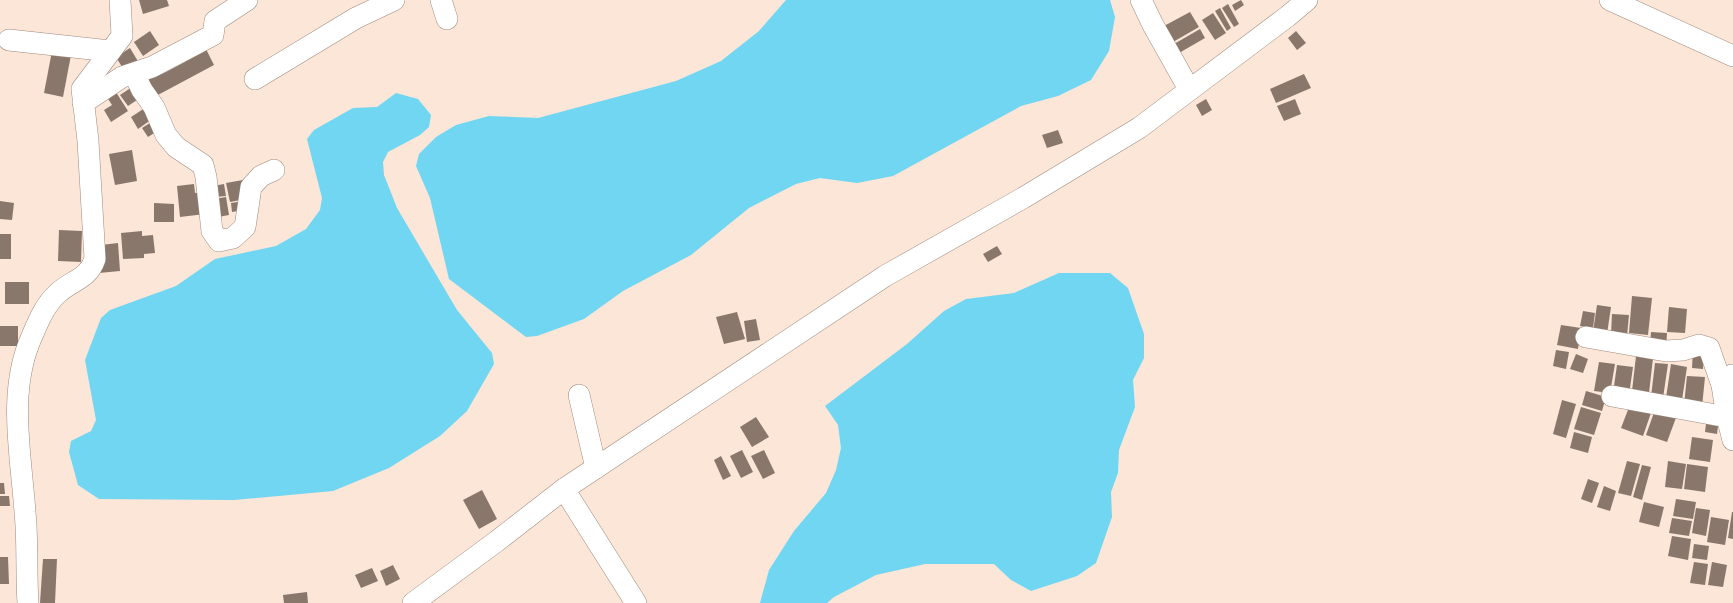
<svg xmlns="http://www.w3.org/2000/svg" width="1733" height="603" viewBox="0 0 1733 603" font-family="Poppins,sans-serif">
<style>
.water{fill:#70d6f2}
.building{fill:#8a776b}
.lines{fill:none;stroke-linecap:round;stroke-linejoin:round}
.minor-casing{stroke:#9e8b7e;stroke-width:22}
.minor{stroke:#fff;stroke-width:21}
</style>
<rect width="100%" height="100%" fill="#fbe6d8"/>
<g class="water">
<path d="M786 0H1110L1115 17 1109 51 1091 80 1058 96 1021 106 893 176 857 183 820 178 796 184 749 208 691 255 623 291 584 319 537 336 526 337 449 279 430 198 416 166 419 154 436 137 456 125 489 116 538 118 676 81 721 61 759 31Z"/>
<path d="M396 93 418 99 431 115 429 127 420 135 388 152 383 162 384 175 397 208 457 310 492 353 494 364 467 411 440 436 389 468 333 491 234 500 99 499 78 485 69 452 71 441 91 431 96 420 85 360 101 318 110 310 176 286 215 259 276 246 306 229 320 210 322 198 307 139 314 130 353 108 377 107Z"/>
<path d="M1059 273H1110L1128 288 1144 334V358L1133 380 1135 407 1119 450 1118 473 1111 492 1112 517 1096 563 1077 576 1031 591 1011 580 994 564H925L876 575 834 597 827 603H760L769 570 794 531 826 493 836 470 841 448 838 425 825 406 907 344 944 311 966 299 1014 293Z"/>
</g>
<g class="building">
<path d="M139 0H167L169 6 143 14Z"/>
<path d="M1241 0 1244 5 1235 11 1232 5Z"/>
<path d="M1228 4 1239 24 1234 27 1222 8Z"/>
<path d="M1220 8 1231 28 1227 31 1215 11Z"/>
<path d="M1190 12 1199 27 1173 42 1164 26Z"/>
<path d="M1213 13 1226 33 1215 40 1202 20Z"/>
<path d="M1200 29 1205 38 1179 53 1174 44Z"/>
<path d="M150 31 159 45 143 56 134 42Z"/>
<path d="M1296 31 1306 43 1297 50 1288 38Z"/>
<path d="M204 45 214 65 156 96 144 75 158 67 162 74 185 62 182 56Z"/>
<path d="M130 48 139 63 125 72 116 57Z"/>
<path d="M52 51 71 55 63 97 44 93Z"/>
<path d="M1304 74 1311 88 1276 103 1270 89Z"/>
<path d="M132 87 140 98 128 106 120 95Z"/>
<path d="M114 89 128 111 111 122 104 110 112 105 105 94Z"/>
<path d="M1206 99 1212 110 1202 116 1196 105Z"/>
<path d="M1295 99 1301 114 1284 121 1277 106Z"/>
<path d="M148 106 155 117 138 129 131 117Z"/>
<path d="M153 121 159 130 148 137 142 128Z"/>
<path d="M1058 130 1063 143 1047 148 1042 135Z"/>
<path d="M132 150 137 181 115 185 109 154Z"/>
<path d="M243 180 246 199 230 202 226 183Z"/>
<path d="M194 184 195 193 203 192 205 214 180 217 177 186Z"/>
<path d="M224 184 226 196 215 197 213 186Z"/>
<path d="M226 197 229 215 218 217 215 199Z"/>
<path d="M0 201 14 203 12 220 0 219Z"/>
<path d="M244 201 245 210 232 212 231 203Z"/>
<path d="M154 203 174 204V222H154Z"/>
<path d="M59 230 82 231 81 262 58 261Z"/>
<path d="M142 231V236L153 235 155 253 144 254V258L123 259 121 233Z"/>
<rect x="0" y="234" width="11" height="25"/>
<path d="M118 243 120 271 99 273 101 245Z"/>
<path d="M997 246 1002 254 988 262 983 254Z"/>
<rect x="5" y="282" width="24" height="22"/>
<path d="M1632 296 1652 298 1648 335 1629 333Z"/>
<path d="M1597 305 1611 307 1607 334 1593 332Z"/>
<path d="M1669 307 1687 309 1685 333 1667 332Z"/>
<path d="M1583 311 1595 313 1593 328 1580 326Z"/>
<path d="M737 312 745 339 724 344 716 317Z"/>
<path d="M1612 314 1629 315 1627 336 1611 335Z"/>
<path d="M756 319 760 340 747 342 744 321Z"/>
<path d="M1561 325 1581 328 1578 349 1557 345Z"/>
<rect x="0" y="326" width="18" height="20"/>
<path d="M1651 332 1667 333 1666 348 1650 346Z"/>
<path d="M1556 350 1569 352 1566 369 1553 366Z"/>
<path d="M1693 350H1704L1703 369 1692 368Z"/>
<path d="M1576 354 1588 359 1583 373 1570 369Z"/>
<path d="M1636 356 1653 358 1649 393 1632 391Z"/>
<path d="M1599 362 1615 364 1610 393 1594 391Z"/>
<path d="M1655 363 1668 364 1663 398 1651 397Z"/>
<path d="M1671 364 1687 367 1682 400 1666 398Z"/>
<path d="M1617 365 1633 367 1629 395 1613 393Z"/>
<path d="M1687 376 1705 377 1702 407 1684 405Z"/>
<path d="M1586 391 1606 397 1602 411 1582 405Z"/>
<path d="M1562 400 1576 404 1566 438 1553 434Z"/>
<path d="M1631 402 1652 410 1643 436 1621 428Z"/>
<path d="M1581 407 1601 413 1594 435 1574 429Z"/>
<path d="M1656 407 1677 415 1667 442 1646 435Z"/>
<path d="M1707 416 1719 418 1717 434 1705 432Z"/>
<path d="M756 417 769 437 752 447 740 427Z"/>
<path d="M1574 432 1592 437 1588 453 1570 448Z"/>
<path d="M1692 437 1713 440 1710 462 1689 459Z"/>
<path d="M742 450 753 472 741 478 730 456Z"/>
<path d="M764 450 775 473 763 479 751 456Z"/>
<path d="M721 456 731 476 723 480 714 460Z"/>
<path d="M1627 461 1640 464 1631 496 1618 493Z"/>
<path d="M1668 461 1686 464 1682 489 1665 487Z"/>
<path d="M1687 464 1708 467 1705 492 1684 489Z"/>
<path d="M1642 465 1651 467 1642 500 1633 497Z"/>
<path d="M1588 479 1599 483 1592 503 1581 499Z"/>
<path d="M0 483H4L5 494H0Z"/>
<path d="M1604 486 1616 491 1610 511 1597 507Z"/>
<path d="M482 490 497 519 479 529 463 500Z"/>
<path d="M0 496H9L10 506H0Z"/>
<path d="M1676 499 1696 502 1693 519 1673 516Z"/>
<path d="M1644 502 1664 507 1659 527 1639 522Z"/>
<path d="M1696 508 1710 510 1706 536 1692 533Z"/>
<path d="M1732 512H1733V539L1728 538Z"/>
<path d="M1711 517 1729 520 1725 545 1707 542Z"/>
<path d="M1672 518 1692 521 1689 536 1669 533Z"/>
<path d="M1672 536 1691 539 1688 560 1668 556Z"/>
<path d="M1694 544 1709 546 1707 560 1692 558Z"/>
<path d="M0 557H8L9 584H0Z"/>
<path d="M43 559H57L55 603H40Z"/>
<path d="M1694 562 1708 564 1705 585 1690 583Z"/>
<path d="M1712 562 1727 565 1723 587 1708 585Z"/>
<path d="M393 565 400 579 386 586 380 571Z"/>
<path d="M372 568 378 581 361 588 355 575Z"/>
<path d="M307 592 308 603H284L283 595Z"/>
</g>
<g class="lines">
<g class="minor-casing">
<g id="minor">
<path d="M441 0 447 19"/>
<path d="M1141 0 1153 25 1189 89"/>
<path d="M1610 0 1733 56"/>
<path d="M9 40 110 51"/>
<path d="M134 74 142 90 154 107 166 135 176 147 203 165 206 177 212 231 219 241 233 238 245 227 251 187 261 176 274 170"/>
<path d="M255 79 356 18 394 0"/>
<path d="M83 103 122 77 152 67 213 35 215 21 247 0"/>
<path d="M1586 337 1666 351 1683 350 1699 345 1709 348 1722 385"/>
<path d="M1732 375 1722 385 1727 417 1733 440"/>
<path d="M579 395 596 468"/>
<path d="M1612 396 1727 417"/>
<path d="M564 489 636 603"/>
<path d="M28 603C26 573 28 542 25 512 21 454 7 391 32 336 39 320 45 305 57 294 71 280 88 280 95 259L88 141 82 89 122 36 120 0"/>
<path d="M413 603 497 541 564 489 885 276 1023 198 1139 128 1288 16 1307 0"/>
</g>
</g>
<use href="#minor" class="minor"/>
</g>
</svg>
